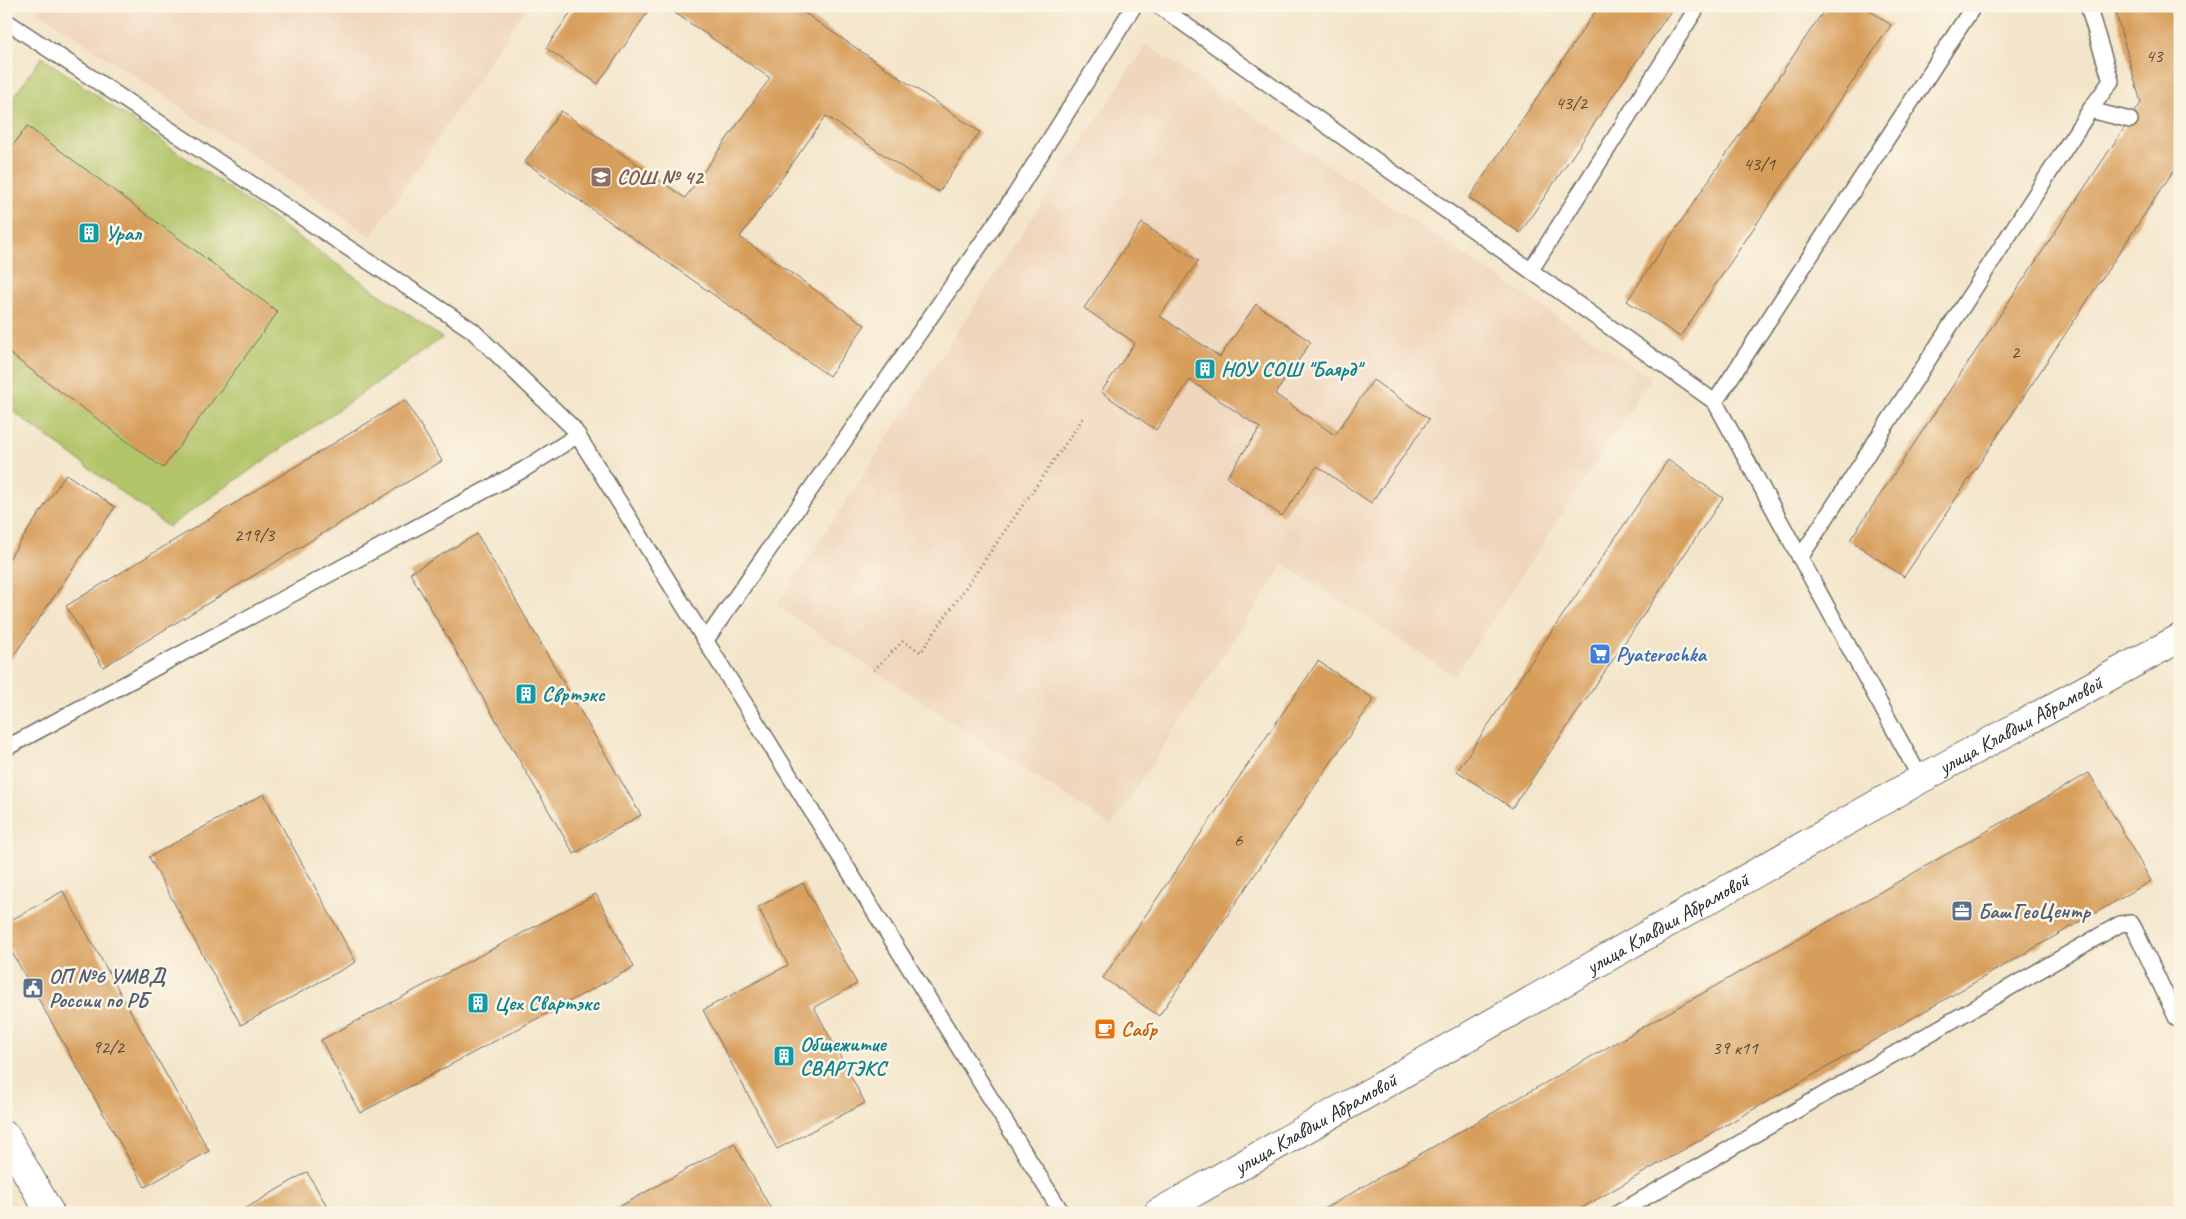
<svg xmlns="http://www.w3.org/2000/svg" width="2186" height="1219" viewBox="0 0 2186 1219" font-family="Caveat,sans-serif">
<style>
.built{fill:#efd6bc}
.green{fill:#b2c569;stroke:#6e784a}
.building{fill:#d79d5a}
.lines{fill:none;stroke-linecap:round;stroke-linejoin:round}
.service-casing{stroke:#716c63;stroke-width:18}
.minor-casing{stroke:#716c63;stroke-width:30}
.secondary-casing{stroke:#716c63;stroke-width:30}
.path{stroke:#716c63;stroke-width:3;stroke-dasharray:1 4;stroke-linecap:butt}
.service{stroke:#fff;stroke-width:15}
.minor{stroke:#fff;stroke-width:28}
.secondary{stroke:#fff;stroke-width:28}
.labels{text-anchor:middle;stroke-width:5;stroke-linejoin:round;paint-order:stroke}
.number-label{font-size:19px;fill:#564837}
.education-label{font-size:21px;font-weight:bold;fill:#785e54;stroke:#fcf5e5;text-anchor:start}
.culture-label{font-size:21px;font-weight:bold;fill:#0d838f;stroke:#fcf5e5;text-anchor:start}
.shop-label{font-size:21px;font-weight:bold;fill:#366cbe;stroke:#fcf5e5;text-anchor:start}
.street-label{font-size:21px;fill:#2b2b2b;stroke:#fcf5e5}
.service-label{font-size:21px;font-weight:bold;fill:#4e5e75;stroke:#fcf5e5;text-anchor:start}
.food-label{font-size:21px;font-weight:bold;fill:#c56008;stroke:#fcf5e5;text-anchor:start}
</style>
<rect width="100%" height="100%" fill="#fcf5e5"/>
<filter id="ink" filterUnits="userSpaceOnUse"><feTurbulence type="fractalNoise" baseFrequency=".02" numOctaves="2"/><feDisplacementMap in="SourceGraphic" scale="10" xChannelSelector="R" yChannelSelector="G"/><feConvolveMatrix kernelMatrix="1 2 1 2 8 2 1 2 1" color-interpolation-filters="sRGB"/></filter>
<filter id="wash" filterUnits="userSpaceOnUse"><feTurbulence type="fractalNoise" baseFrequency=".0096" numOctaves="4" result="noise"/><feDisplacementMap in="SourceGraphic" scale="20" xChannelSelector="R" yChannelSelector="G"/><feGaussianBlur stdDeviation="1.12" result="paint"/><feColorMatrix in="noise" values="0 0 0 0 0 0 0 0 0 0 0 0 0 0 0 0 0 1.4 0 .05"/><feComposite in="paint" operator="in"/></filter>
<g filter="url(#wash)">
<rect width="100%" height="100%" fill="#f3e5ca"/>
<g class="built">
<path d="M41 6H527L371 236 38 11Z"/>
<path d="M1146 45 1651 378 1455 676 1284 564 1111 826 777 606Z"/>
</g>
<path class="green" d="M42 57 442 338 168 527 6 406V108Z"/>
<g id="blocks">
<g class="building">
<path d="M575 6H652L598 84 546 48Z"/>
<path d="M665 6H794L980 132 939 192 826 116 740 237 865 325 829 376 525 162 561 111 685 198 770 78Z"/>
<path d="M1599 6H1674L1520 233 1469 198Z"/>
<path d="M1827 6H1863L1891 25 1680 337 1627 301Z"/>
<path d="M2114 6H2180V161L1904 577 1850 540 2141 103Z"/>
<path d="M27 126 278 312 163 468 6 351V155Z"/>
<path d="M1142 223 1198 261 1160 316 1220 357 1256 304 1311 342 1275 394 1335 435 1373 380 1429 419 1371 503 1317 466 1282 516 1227 477 1260 428 1190 380 1156 430 1101 392 1135 343 1084 308Z"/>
<path d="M405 400 442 461 103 667 66 606Z"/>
<path d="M1668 460 1723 498 1512 808 1457 771Z"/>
<path d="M66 474 115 507 6 667V563Z"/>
<path d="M477 534 641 815 574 854 410 573Z"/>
<path d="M1318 661 1374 699 1159 1016 1103 978Z"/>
<path d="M2089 773 2151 881 1573 1213H1317Z"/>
<path d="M264 794 356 962 241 1025 149 857Z"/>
<path d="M803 883 857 984 814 1007 865 1103 777 1149 703 1010 788 965 758 907Z"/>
<path d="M63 891 209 1151 145 1187 6 942V923Z"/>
<path d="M596 894 634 967 360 1113 321 1040Z"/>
<path d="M734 1143 771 1209 764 1213H608Z"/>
<path d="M307 1172 331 1213H238Z"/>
</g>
</g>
</g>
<g filter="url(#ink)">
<use href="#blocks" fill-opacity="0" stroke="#716c63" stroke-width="1"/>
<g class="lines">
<g class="service-casing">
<g id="service">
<path d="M1159 6 1715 402"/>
<path d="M6 21 472 330 573 428 1062 1213"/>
<path d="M2090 110 2130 120"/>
<path d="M1531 270 1698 6"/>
<path d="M1800 558 2090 110 2111 81 2088 6"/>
<path d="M706 640 1015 195 1134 6"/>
<path d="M6 748 523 470 578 435"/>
<path d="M1921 779 1715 402 1971 10 1966 6"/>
<path d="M1618 1213 2120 924 2131 923 2135 930 2177 1019 2180 1020"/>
</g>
</g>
<g class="minor-casing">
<g id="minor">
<path id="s1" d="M1158 1213 1921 779 2180 638"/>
</g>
</g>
<g class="secondary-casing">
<path id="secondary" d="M6 1136 50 1213"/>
</g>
<path class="path" d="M874 670 903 641 921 652 1084 417"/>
<use href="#service" class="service"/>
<use href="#minor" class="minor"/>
<use href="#secondary" class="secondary"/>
</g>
</g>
<defs>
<g id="school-square" transform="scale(1.125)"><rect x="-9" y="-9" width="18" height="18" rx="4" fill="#8d6e63" stroke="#fcf5e5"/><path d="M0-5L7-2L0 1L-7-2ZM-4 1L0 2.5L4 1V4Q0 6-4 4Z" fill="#fff"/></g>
<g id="building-square" transform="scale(1.125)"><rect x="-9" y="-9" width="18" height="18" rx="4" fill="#0f9aa8" stroke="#fcf5e5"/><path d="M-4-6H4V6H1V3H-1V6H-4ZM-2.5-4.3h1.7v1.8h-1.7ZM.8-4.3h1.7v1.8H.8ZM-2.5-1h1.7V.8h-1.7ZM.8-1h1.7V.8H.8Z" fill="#fff"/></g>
<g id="supermarket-square" transform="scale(1.125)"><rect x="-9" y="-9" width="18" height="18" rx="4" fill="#3f7fe0" stroke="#fcf5e5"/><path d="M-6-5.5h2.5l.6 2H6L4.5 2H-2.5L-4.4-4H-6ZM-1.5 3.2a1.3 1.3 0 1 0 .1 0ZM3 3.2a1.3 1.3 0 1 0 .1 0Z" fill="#fff"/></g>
<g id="office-square" transform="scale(1.125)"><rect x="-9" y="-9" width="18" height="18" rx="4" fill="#5c6f8a" stroke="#fcf5e5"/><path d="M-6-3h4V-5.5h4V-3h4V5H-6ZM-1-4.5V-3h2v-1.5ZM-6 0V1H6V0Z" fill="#fff"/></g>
<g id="civic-square" transform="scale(1.125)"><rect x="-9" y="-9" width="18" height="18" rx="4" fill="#5c6f8a" stroke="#fcf5e5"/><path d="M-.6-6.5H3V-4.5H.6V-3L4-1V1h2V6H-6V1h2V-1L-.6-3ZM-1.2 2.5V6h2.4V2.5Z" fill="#fff"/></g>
<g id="cafe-square" transform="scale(1.125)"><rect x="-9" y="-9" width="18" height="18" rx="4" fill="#e8710a" stroke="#fcf5e5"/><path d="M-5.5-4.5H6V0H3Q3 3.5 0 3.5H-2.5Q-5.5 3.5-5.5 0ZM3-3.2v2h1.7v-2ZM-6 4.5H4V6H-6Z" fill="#fff"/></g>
</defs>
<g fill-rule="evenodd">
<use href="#school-square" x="601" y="177"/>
<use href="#building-square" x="89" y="233"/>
<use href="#building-square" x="1205" y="369"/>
<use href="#supermarket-square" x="1600" y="654"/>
<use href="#building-square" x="526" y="694"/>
<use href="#office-square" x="1962" y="911"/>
<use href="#civic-square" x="33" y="988"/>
<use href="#building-square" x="478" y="1003"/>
<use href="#cafe-square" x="1105" y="1029"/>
<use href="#building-square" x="784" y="1056"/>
</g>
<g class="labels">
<g class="number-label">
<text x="2154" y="62">43</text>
<text x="1571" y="109">43/2</text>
<text x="1759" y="170">43/1</text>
<text x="2015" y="358">2</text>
<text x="254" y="541">219/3</text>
<text x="1238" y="846">6</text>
<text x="108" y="1053">92/2</text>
<text x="1735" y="1054">39 к11</text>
</g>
<g class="education-label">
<text x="617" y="184">СОШ № 42</text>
</g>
<g class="culture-label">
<text x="105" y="240">Урал</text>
<text x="1221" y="376">НОУ СОШ "Баярд"</text>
<text x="542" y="701">Свртэкс</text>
<text x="494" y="1010">Цех Свартэкс</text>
<text x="800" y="1051">Общежитие<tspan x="800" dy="24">СВАРТЭКС</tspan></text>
</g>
<g class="shop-label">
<text x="1616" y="661">Pyaterochka</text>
</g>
<g class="street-label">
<text dy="7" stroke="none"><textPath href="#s1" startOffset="991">улица Клавдии Абрамовой</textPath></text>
<text dy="7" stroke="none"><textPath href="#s1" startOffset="586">улица Клавдии Абрамовой</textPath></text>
<text dy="7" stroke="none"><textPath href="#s1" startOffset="181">улица Клавдии Абрамовой</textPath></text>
</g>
<g class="service-label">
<text x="1978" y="918">БашГеоЦентр</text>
<text x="49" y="983">ОП №6 УМВД<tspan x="49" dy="24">России по РБ</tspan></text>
</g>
<g class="food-label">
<text x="1121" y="1036">Сабр</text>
</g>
</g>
<rect width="2186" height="1219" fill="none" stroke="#fcf5e5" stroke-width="25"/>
</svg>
